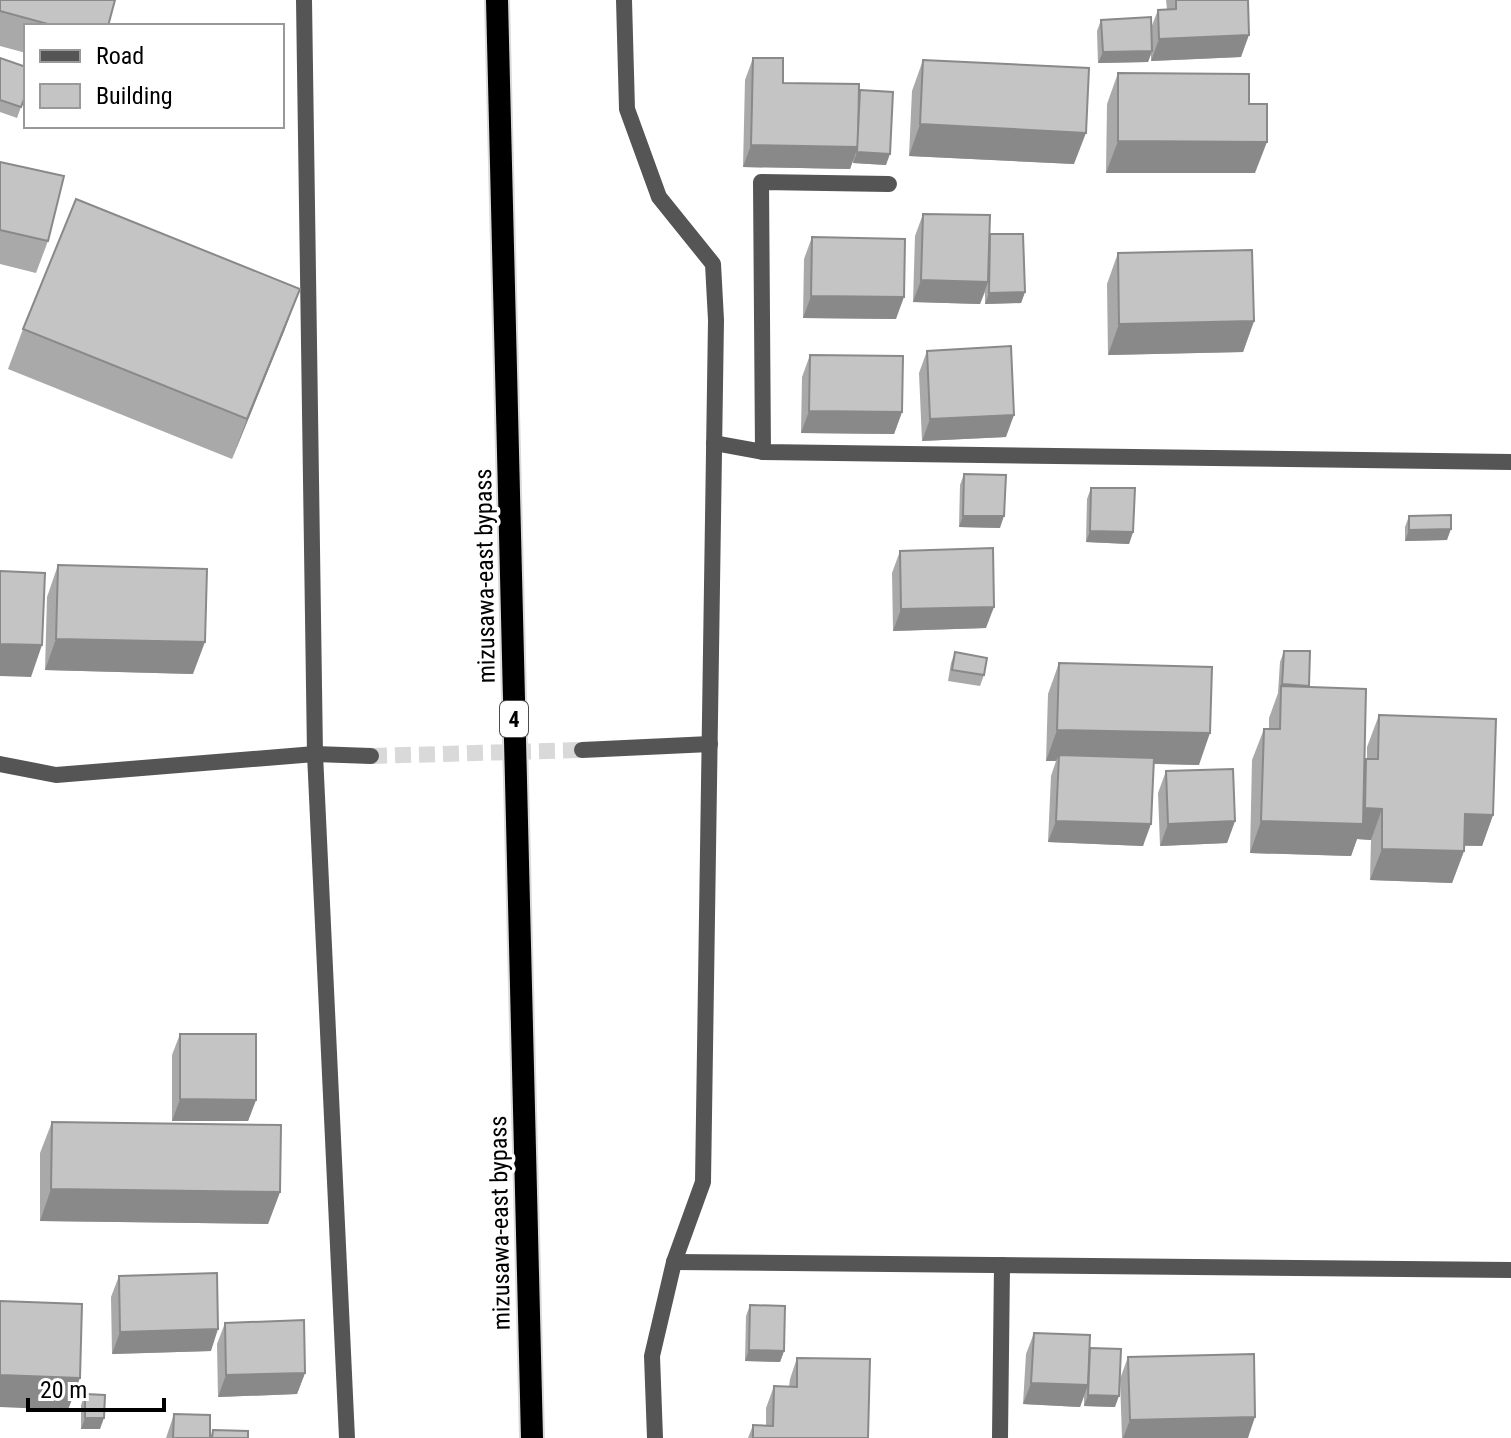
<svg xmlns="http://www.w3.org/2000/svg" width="1511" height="1438" viewBox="0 0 1511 1438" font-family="'Roboto Condensed',sans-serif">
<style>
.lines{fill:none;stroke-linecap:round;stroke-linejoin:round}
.tertiary-tunnel{stroke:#d9d9d9;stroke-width:16;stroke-dasharray:16 8;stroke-linecap:butt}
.trunk-casing{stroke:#dbdbdb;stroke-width:26}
.minor{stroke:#555;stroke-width:16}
.tertiary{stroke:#555;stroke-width:16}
.trunk{stroke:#000;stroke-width:22}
.wall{fill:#a9a9a9}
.shaded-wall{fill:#898989}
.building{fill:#c4c4c4;stroke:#898989;stroke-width:2}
.labels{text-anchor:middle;stroke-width:7;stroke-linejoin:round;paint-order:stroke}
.shield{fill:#fff;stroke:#4c4c4c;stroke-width:2}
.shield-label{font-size:22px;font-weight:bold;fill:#000}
.street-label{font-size:24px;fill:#000;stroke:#fff}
</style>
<rect width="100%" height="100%" fill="#fff"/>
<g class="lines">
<path class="tertiary-tunnel" d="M371 756 582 750"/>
<g class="trunk-casing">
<path id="trunk" d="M497 0 532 1438"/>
</g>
<g class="minor">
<path d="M714 443 763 452 1511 462"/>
<path d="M763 452 761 182 889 184"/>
<path d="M674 1262 1511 1270"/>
<path d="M1000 1438 1002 1265"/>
</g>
<g class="tertiary">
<path d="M304 0 315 754 347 1438"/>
<path d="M624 0 627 109 659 197 713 264 716 320 703 1182 674 1262 652 1356 655 1438"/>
<path d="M582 750 710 744"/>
<path d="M0 764 56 775 315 754 371 756"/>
</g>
<use href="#trunk" class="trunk"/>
</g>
<g class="wall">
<path d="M0 0 108 26H26V53L0 46Z"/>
<path d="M1166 0H1248L1241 57 1151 61V54L1148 62 1098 63 1097 31 1101 20 1151 28 1158 10 1167 9Z"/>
<path d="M0 58 21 107 17 118 0 112Z"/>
<path d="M753 58 783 83 859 93 886 165 853 163V159L850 169 743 167 745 80Z"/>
<path d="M923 60 1074 164 909 156 912 91Z"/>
<path d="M1118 73 1249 104 1255 173H1106L1107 104Z"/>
<path d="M0 162 48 241 36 273 0 264Z"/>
<path d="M923 214 990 234 1025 292 1021 303 985 304V292L980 304 913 302 915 236Z"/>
<path d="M812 237 896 319 803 318 804 259Z"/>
<path d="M1118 253 1254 321 1243 352 1108 355 1107 284Z"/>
<path d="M23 329H285L232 459 8 369Z"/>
<path d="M927 351 1006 437 922 441 919 373Z"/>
<path d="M810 355 902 412 894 434 801 433 802 377Z"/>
<path d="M964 474 1000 528 959 527 960 485Z"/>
<path d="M1091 488 1133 532 1129 544 1086 542 1087 499Z"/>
<path d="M1409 516 1447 540 1405 541V527Z"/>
<path d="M900 551 986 628 893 631 892 573Z"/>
<path d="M58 565 193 674 45 670 47 597Z"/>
<path d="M1284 651 1364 765 1367 759V747L1379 715 1493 815 1482 846H1464V851L1452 883 1370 880 1371 840 1357 839 1351 856 1250 853 1252 760 1264 729H1269V718L1278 693 1280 662Z"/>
<path d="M955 652 984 675 980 686 948 681 951 663Z"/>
<path d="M1059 663 1199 765 1154 764 1143 846 1048 842 1051 776 1056 761H1046L1048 694Z"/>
<path d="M1166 771 1235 821 1227 843 1160 846 1158 793Z"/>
<path d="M180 1034 256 1100 248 1121H172V1055Z"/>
<path d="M52 1122 280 1192 268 1224 40 1221V1153Z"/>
<path d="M119 1276 211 1351 112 1354 111 1297Z"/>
<path d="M750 1305 784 1351 780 1362 745 1361 746 1316Z"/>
<path d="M225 1323 305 1373 297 1394 218 1397 217 1344Z"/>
<path d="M1034 1333 1090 1348 1115 1407 1084 1406V1396L1080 1407 1023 1404 1026 1354Z"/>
<path d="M1128 1357 1248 1438H1122L1120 1379Z"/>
<path d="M797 1358 868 1438H748L753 1425 766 1426V1408L774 1386 789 1387 790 1379Z"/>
<path d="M85 1394 100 1429H81V1405Z"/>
<path d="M174 1414 210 1438 213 1430 248 1438H166Z"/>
</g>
<g class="shaded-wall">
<path d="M1249 35 1241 57 1151 61 1159 39Z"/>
<path d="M1152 51 1148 62 1098 63 1103 52Z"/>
<path d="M920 124 1086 133 1074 164 909 156Z"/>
<path d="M1118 141 1267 142 1255 173H1106Z"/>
<path d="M751 145 858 147 850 169 743 167Z"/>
<path d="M857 152 890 154 886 165 853 163Z"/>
<path d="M921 280 988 282 980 304 913 302Z"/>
<path d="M300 289 285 329 232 459 247 419Z"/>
<path d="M1025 292 1021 303 985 304 989 293Z"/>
<path d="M811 296 904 297 896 319 803 318Z"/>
<path d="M1254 321 1243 352 1108 355 1119 324Z"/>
<path d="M809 411 902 412 894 434 801 433Z"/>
<path d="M1014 415 1006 437 922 441 930 419Z"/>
<path d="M963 516H1004L1000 528 959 527Z"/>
<path d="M1451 529 1447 540 1405 541 1409 530Z"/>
<path d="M1090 531 1133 532 1129 544 1086 542Z"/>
<path d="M994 607 986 628 893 631 901 609Z"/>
<path d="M56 639 205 642 193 674 45 670Z"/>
<path d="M0 644 42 645 31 677 0 676Z"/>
<path d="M1282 684 1309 686 1305 697 1281 688Z"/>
<path d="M1057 730 1210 733 1199 765 1058 761 1059 755 1056 761H1046Z"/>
<path d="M1365 808 1382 809 1371 840 1357 839 1351 856 1250 853 1261 821 1359 824Z"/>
<path d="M1465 814 1493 815 1482 846 1454 845Z"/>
<path d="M1056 821 1151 824 1143 846 1048 842Z"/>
<path d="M1235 821 1227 843 1160 846 1168 824Z"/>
<path d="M1382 849 1464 851 1452 883 1370 880Z"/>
<path d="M180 1099 256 1100 248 1121H172Z"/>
<path d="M51 1189 280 1192 268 1224 40 1221Z"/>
<path d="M218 1329 211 1351 112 1354 120 1332Z"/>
<path d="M749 1350 784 1351 780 1362 745 1361Z"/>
<path d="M305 1373 297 1394 218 1397 226 1375Z"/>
<path d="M0 1375 80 1378 68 1410 0 1407Z"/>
<path d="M1031 1383 1088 1385 1080 1407 1023 1404Z"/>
<path d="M1088 1395 1119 1396 1115 1407 1084 1406Z"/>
<path d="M1255 1417 1248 1438H1123L1130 1420Z"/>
<path d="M85 1418H104L100 1429H81Z"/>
</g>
<g class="building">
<path d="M0 0H115L108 26H55L0 11Z"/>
<path d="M1176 0H1248L1249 35 1159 39 1158 10 1176 9Z"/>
<path d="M1151 17 1152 51 1103 52 1101 20Z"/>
<path d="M0 58 26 67V94L21 107 0 100Z"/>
<path d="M753 58H783V83L859 84 858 147 751 145Z"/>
<path d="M923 60 1089 68 1086 133 920 124Z"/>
<path d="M1118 73 1249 74V104H1267V142L1118 141Z"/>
<path d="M860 90 893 92 890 154 857 152Z"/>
<path d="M0 162 64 176 48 241 0 230Z"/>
<path d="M76 199 300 289 247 419 23 329Z"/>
<path d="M923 214 990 215 988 282 921 280Z"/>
<path d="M990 234H1023L1025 292 989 293Z"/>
<path d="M812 237 905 239 904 297 811 296Z"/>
<path d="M1252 250 1254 321 1119 324 1118 253Z"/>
<path d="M1011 346 1014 415 930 419 927 351Z"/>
<path d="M810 355 903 356 902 412 809 411Z"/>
<path d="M964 474 1006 475 1004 516H963Z"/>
<path d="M1091 488H1135L1133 532 1090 531Z"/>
<path d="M1451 515V529L1409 530V516Z"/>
<path d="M993 548 994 607 901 609 900 551Z"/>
<path d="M58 565 207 569 205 642 56 639Z"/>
<path d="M0 571 45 573 42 645 0 644Z"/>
<path d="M1284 651H1310L1309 686 1282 684Z"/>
<path d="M955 652 987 658 984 675 952 670Z"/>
<path d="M1059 663 1212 667 1210 733 1057 730Z"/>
<path d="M1281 686 1366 689 1363 824 1261 821 1264 729H1280Z"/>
<path d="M1379 715 1496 719 1493 815 1465 814 1464 851 1382 849V809L1365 808 1366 759H1378Z"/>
<path d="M1059 755 1154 758 1151 824 1056 821Z"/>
<path d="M1233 769 1235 821 1168 824 1166 771Z"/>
<path d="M180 1034H256V1100L180 1099Z"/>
<path d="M52 1122 281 1125 280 1192 51 1189Z"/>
<path d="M217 1273 218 1329 120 1332 119 1276Z"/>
<path d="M0 1301 82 1304 80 1378 0 1375Z"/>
<path d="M750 1305 785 1306 784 1351 749 1350Z"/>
<path d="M304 1320 305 1373 226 1375 225 1323Z"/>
<path d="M1034 1333 1090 1335 1088 1385 1031 1383Z"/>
<path d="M1090 1348 1121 1349 1119 1396 1088 1395Z"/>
<path d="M1254 1354 1255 1417 1130 1420 1128 1357Z"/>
<path d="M797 1358 870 1359 868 1438H753V1425L773 1426 774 1386 797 1387Z"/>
<path d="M85 1394 105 1395 104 1418H85Z"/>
<path d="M174 1414 210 1415V1438H173Z"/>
<path d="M213 1430 248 1431V1438H212Z"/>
</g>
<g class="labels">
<rect class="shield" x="500" y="701" width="28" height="36" rx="6"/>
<g class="shield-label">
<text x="514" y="727">4</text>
</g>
<g class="street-label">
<text transform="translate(485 576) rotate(-91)" y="8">mizusawa-east bypass</text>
<text transform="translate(500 1223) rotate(-91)" y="8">mizusawa-east bypass</text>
</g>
</g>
<rect x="24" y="24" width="260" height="104" fill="#ffffff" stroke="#999999" stroke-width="2"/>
<rect x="40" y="50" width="40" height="12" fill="#555555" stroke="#999999" stroke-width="2"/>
<text x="96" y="64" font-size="24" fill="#000000">Road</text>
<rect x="40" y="84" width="40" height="24" fill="#c4c4c4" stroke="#999999" stroke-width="2"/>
<text x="96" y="104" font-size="24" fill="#000000">Building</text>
<path d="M28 1398v12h136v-12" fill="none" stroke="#000000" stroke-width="4"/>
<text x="40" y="1398" font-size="24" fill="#000000" stroke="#ffffff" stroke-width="6" paint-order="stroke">20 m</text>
</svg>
